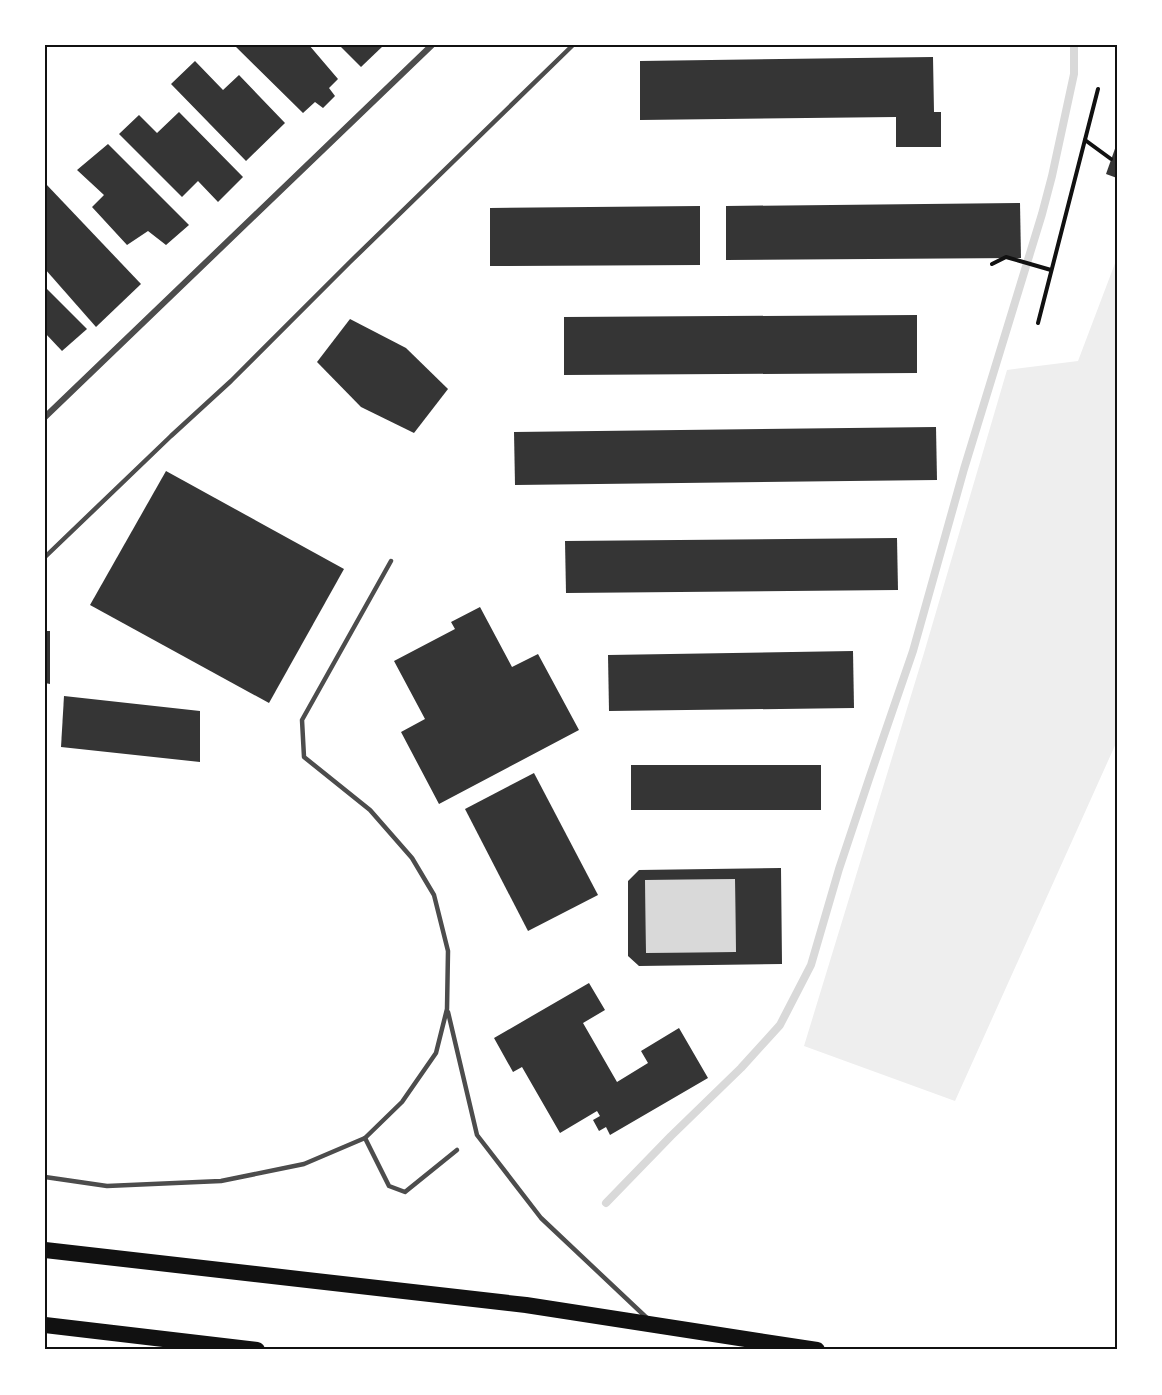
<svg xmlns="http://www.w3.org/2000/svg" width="1162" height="1395" viewBox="0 0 1162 1395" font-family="'PT Sans Narrow',sans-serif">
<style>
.green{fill:#eee}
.water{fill:#d9d9d9}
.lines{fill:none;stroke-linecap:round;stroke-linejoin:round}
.stream{stroke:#d9d9d9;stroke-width:8}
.building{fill:#353535;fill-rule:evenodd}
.path{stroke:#111;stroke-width:4}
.service{stroke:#4c4c4c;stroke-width:4.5}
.minor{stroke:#4c4c4c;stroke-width:6}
.trunk{stroke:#111;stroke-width:16}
.neatline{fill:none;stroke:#111;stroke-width:2}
</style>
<rect width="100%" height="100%" fill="#fff"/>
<path class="green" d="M1117 258V741L955 1101 804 1046 924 653 1007 370 1078 361Z"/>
<path class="water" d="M735 879 736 952 646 953 645 880Z"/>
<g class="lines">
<path class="stream" d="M606 1203 671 1136 741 1068 780 1025 811 965 839 869 869 779 913 651 964 469 1042 214 1052 176 1074 74V45"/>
</g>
<g class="building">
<path d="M234 45H309L338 79 329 88 335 96 323 108 315 102 303 113Z"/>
<path d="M339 45H384L361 67Z"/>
<path d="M933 57 934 112H941V147H896V117L640 120V61Z"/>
<path d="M195 61 223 90 239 75 285 123 246 161 171 84Z"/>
<path d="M179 112 243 177 218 202 198 181 182 197 119 134 139 115 157 133Z"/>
<path d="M1117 143V178L1106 174Z"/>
<path d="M108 144 189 225 166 245 148 231 127 245 92 207 104 195 77 170Z"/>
<path d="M45 183 141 284 96 327 45 269Z"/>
<path d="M1020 203 1021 258 726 260V206Z"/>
<path d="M700 206V265L490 266V208Z"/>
<path d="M45 287 87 329 62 351 45 333Z"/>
<path d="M917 315V373L564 375V317Z"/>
<path d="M350 319 406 348 448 389 414 433 361 407 317 362Z"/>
<path d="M936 427 937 480 515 485 514 432Z"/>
<path d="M166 471 344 569 269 703 90 605Z"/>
<path d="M897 538 898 590 566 593 565 541Z"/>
<path d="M480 607 512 667 538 654 579 730 439 804 401 732 425 719 394 661 455 629 451 622Z"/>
<path d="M45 631H50V684L45 683Z"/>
<path d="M853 651 854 708 609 711 608 655Z"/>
<path d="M64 696 200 711V762L61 747Z"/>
<rect x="631" y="765" width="190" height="45"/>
<path d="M534 773 598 895 528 931 465 809Z"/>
<path d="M781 868 782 964 639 966 628 956V881L639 870ZM735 879 736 952 646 953 645 880Z"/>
<path d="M589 983 605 1010 583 1023 617 1082 648 1063 641 1051 679 1028 708 1078 610 1135 606 1127 599 1131 593 1120 600 1116 597 1111 560 1133 522 1067 513 1072 494 1038Z"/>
</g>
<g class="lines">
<g class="path">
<path d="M1085 140 1111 159"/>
<path d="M992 264 1006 257 1051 270"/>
<path d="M1038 323 1098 89"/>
</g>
<g class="service">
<path d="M45 557 171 436 231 381 350 262 573 45"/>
<path d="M448 1012 477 1135 541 1218 648 1319"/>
<path d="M365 1138 389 1186 405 1192 457 1150"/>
<path d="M45 1177 107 1186 221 1181 304 1164 365 1138 402 1102 436 1053 447 1009 448 951 434 895 412 858 370 810 304 757 302 720 391 561"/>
</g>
<path class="minor" d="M45 417 432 45"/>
<g class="trunk">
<path d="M45 1250 526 1305 817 1350"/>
<path d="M45 1325 257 1350"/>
</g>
</g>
<rect width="1162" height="1395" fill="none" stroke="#ffffff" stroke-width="93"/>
<rect x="46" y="46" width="1070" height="1302" class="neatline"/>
</svg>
